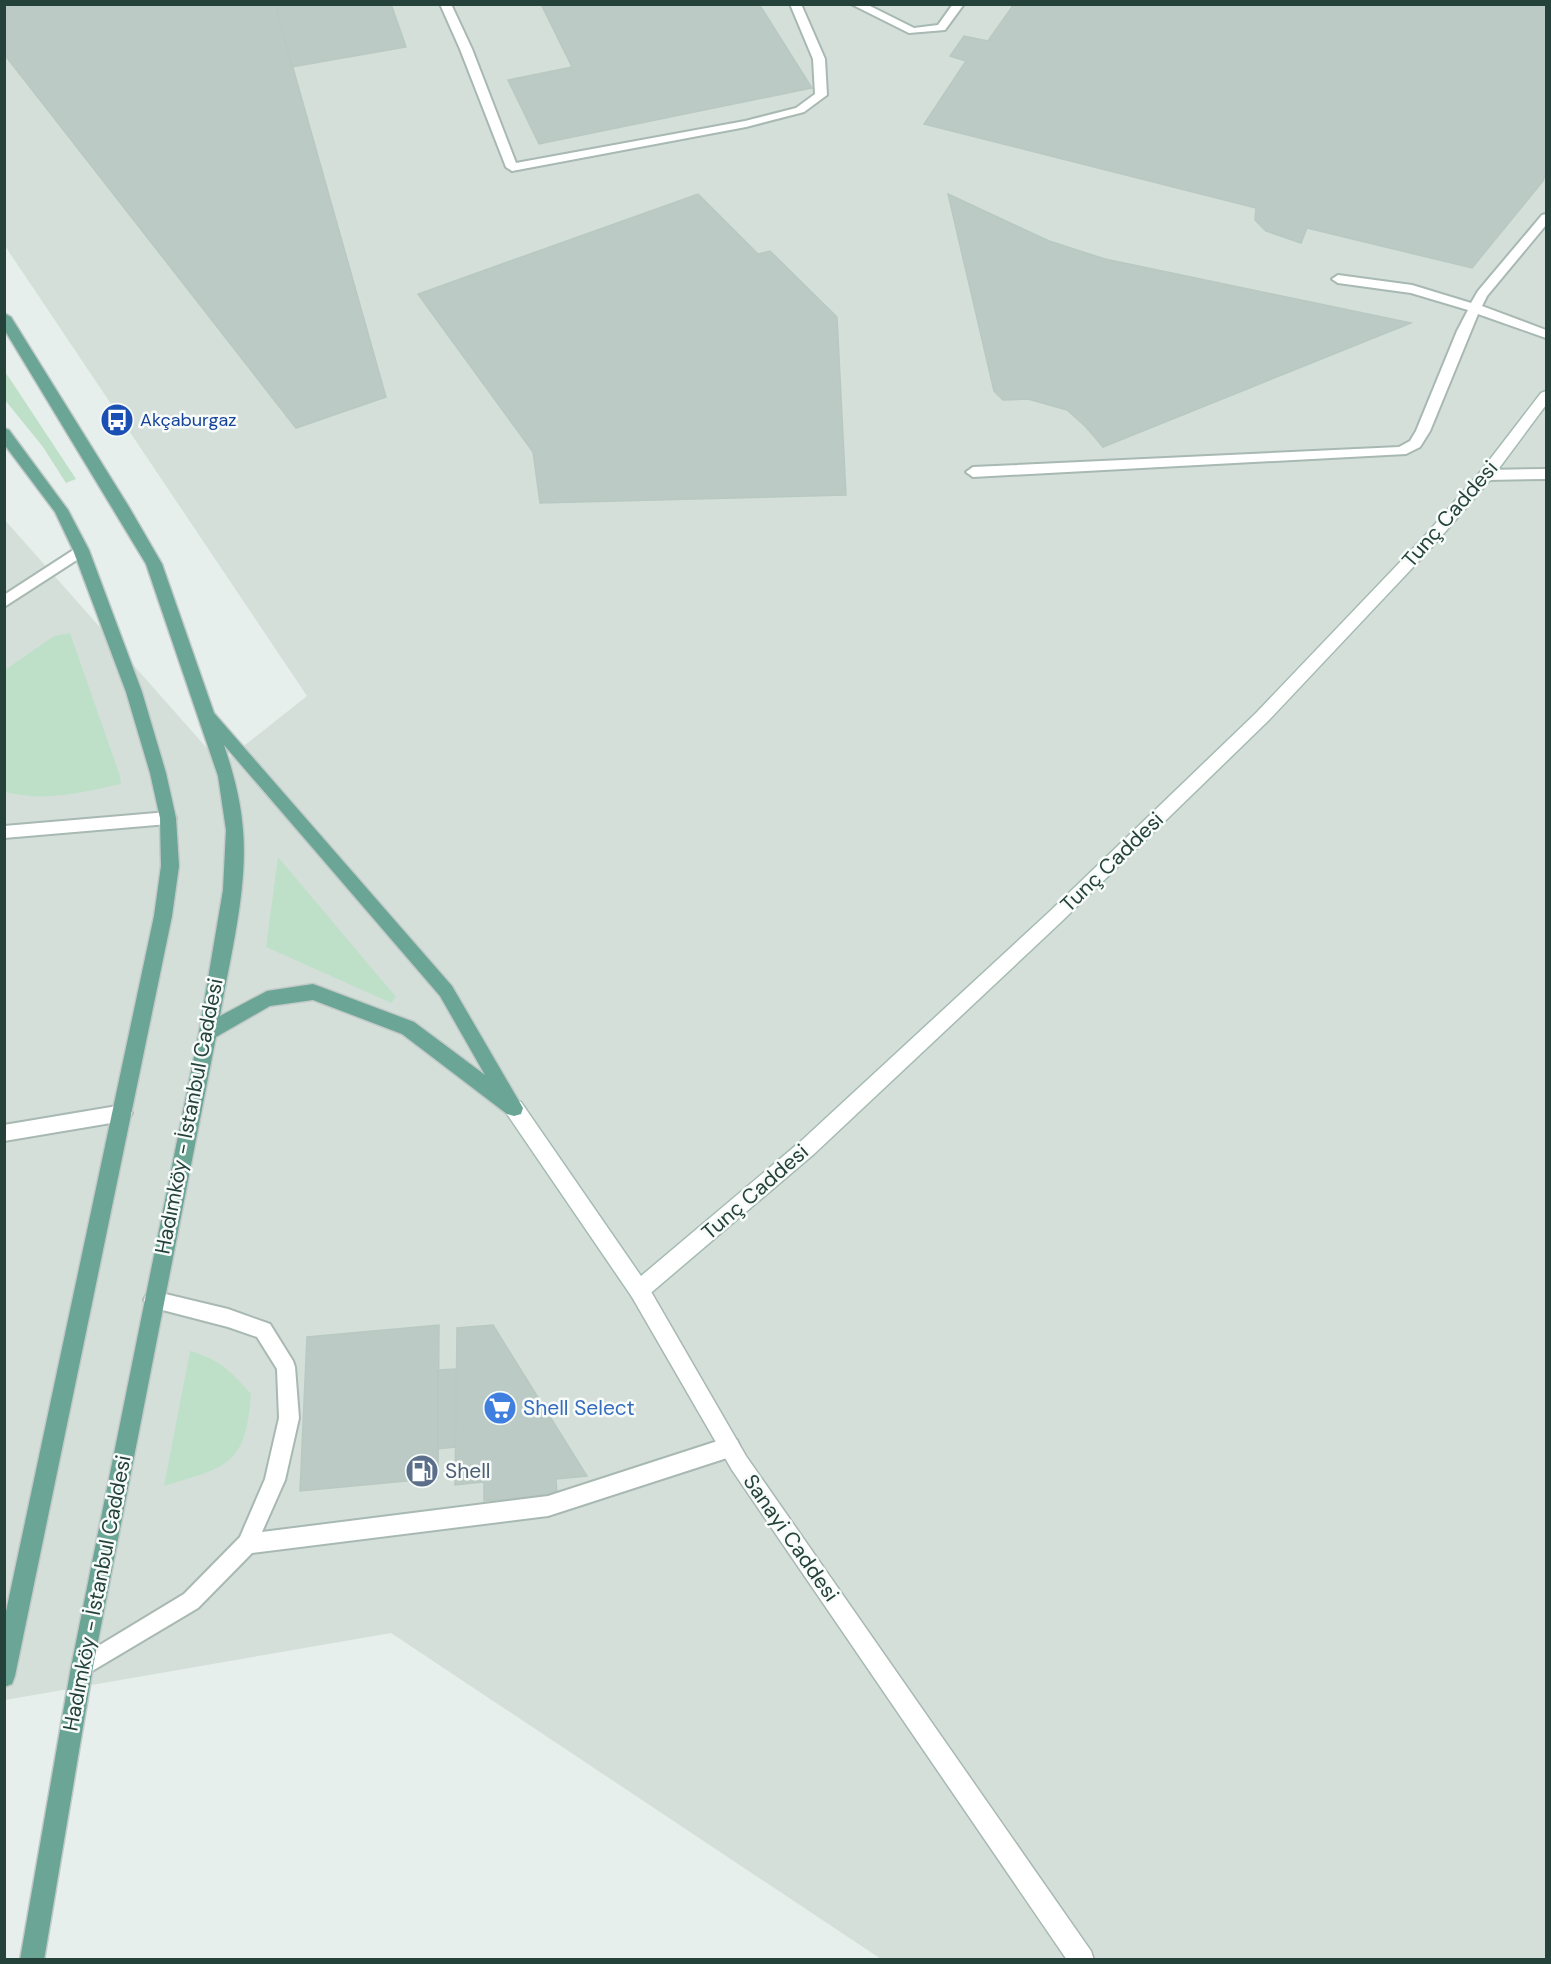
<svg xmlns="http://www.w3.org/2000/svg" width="1551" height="1964" viewBox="0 0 1551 1964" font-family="'DM Sans',sans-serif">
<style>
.built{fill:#d4dfda}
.green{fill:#bfe0c8}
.building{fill:#bbcac4;stroke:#b8c9c2;stroke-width:1.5}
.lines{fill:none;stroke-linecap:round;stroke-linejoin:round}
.lane-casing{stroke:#a8b8b2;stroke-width:4}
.street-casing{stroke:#a8b8b2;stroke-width:3}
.secondary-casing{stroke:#a4bbb3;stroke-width:3}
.primary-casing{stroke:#c2cac8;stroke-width:3}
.lane{fill:#fff;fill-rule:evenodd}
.street{fill:#fff;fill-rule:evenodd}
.secondary{fill:#fff;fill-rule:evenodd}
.primary{fill:#6aa596;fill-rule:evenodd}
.labels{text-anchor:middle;stroke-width:5;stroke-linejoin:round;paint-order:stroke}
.far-transit-label{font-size:18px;fill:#164399;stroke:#f7fbf9;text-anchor:start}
.street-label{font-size:21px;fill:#24423a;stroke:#f7fbf9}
.shop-label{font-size:21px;fill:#366cbe;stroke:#f7fbf9;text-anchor:start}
.service-label{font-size:21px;fill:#4e5e75;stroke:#f7fbf9;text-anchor:start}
</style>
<rect width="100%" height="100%" fill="#e6efeb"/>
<path class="built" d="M5 5H1546V1959H881L391 1633 5 1700 4 519 221 764 307 696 5 246Z"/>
<g class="green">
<path d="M4 371 10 379 76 479 66 483 43 447 5 400Z"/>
<path d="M70 633 120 776 121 784C79 793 47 802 5 792V670L54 636Z"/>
<path d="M278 857 396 997 391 1003 266 947Z"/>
<path d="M190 1351C219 1359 231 1371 251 1394 246 1466 227 1467 164 1486Z"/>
</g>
<g class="building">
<path d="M4 4H275L386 397 296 428 4 54Z"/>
<path d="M275 4H391L406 47 292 67Z"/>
<path d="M541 4H759L812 88 539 144 508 80 572 67Z"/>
<path d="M1014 4H1546V172L1543 181 1472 268 1307 228 1301 243 1266 231 1255 220 1256 208 924 124 966 61 950 56 964 36 988 41Z"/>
<path d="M698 194 758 254 770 251 837 317 846 495 540 503 533 452 418 294Z"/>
<path d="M948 194 1049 241 1105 259 1411 323 1103 447 1086 427 1067 410 1028 399 1003 400 994 391Z"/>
<path d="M439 1325 438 1478 300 1491 307 1337Z"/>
<path d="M493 1325 587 1476 556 1479 557 1495 484 1501V1482L455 1485 457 1328Z"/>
<path d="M456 1369 455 1447 438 1449V1370Z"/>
</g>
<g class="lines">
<g class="lane-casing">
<g id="lane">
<path d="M440 4H451L472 49 516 163 745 121 796 108 815 94 813 59 790 4H801L825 59 827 95 804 112 746 127 512 171 506 167 460 49Z"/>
<path d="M851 4H866L914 28 938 25 953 4H964L945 30 909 33Z"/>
<path d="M1546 214V225L1487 296 1482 306 1546 330V338L1478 314 1430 431 1420 447 1406 454 973 477 966 472 973 467 1399 447 1410 441 1416 431 1457 331 1468 310 1411 293 1338 283 1332 279 1338 275 1412 285 1471 303 1478 291 1542 215Z"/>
<path d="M1546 469V479L1486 480 1479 475 1486 470Z"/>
<path d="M81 545 88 550 86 554 4 607V595Z"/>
<path d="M168 812 173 814 176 818 173 822 168 824 4 838V826Z"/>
<path d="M123 1105 129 1108 132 1113 129 1118 123 1121 4 1141V1125Z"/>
<path d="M153 1291 228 1309 270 1324 293 1361 295 1367 299 1418 285 1480 262 1532 548 1496 730 1437 737 1440 740 1447 737 1454 730 1457 548 1516 252 1553 198 1608 82 1677 75 1674 72 1667 75 1660 184 1594 240 1537 265 1479 279 1418 277 1369 257 1337 228 1327 147 1306 144 1300 147 1294Z"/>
</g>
</g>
<g class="street-casing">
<path id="street" d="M639 1281 646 1283 746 1456 1091 1951 1094 1960H1067L732 1470 632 1297 629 1290 632 1283Z"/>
</g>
<g class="secondary-casing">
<path id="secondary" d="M1546 391V405L1491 479 1433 546 1268 721 1060 923 814 1154 646 1297 639 1299 632 1297 507 1114 505 1108 507 1102 514 1100 521 1102 641 1276 800 1142 1048 913 1256 713 1423 538 1481 471 1541 393Z"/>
</g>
<g class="primary-casing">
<g id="primary">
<path d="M4 313 11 317 129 507 162 564 214 713 452 986 523 1108 521 1114 514 1116 507 1114 402 1034 313 1000 270 1006 216 1037 93 1667 44 1960H20L71 1667 199 1032 223 890 226 830 218 776 146 564 4 329ZM224 745 440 996 485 1075 414 1022 313 984 267 991 220 1016C230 957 248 889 243 830 241 801 233 772 224 745Z"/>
<path d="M4 428 9 430 68 510 89 550 142 692 166 773 176 818 179 866 172 916 15 1676 12 1684 4 1687V1621L154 916 161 866 160 818 150 773 126 692 73 550 55 512 4 444Z"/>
</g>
</g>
<use href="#lane" class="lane"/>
<use href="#street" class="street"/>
<use href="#secondary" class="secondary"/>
<use href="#primary" class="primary"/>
</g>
<defs>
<g id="bus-disc" transform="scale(1.725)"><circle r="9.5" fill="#1a4fb4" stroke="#f7fbf9"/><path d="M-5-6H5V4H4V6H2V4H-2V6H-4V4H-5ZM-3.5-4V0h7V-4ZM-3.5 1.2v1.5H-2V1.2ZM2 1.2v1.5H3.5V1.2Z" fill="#fff"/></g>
<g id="supermarket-disc" transform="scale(1.725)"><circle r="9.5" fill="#3f7fe0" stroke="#f7fbf9"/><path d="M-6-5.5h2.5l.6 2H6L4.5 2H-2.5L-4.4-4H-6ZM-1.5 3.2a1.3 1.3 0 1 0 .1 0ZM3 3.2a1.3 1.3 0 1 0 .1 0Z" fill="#fff"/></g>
<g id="fuel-disc" transform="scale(1.725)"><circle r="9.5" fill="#5c6f8a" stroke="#f7fbf9"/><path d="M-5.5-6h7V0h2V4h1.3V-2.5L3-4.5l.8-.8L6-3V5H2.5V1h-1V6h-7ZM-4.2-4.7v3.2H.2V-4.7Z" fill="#fff"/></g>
</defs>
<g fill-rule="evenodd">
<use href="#bus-disc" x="117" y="420"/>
<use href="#supermarket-disc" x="500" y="1408"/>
<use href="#fuel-disc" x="422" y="1471"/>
</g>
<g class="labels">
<g class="far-transit-label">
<text x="140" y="426">Akçaburgaz</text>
</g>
<g class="street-label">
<text transform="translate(1450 514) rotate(-49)" y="7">Tunç Caddesi</text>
<text transform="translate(1112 862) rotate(-44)" y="7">Tunç Caddesi</text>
<text transform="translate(189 1116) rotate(-79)" y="7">Hadımköy - İstanbul Caddesi</text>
<text transform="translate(755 1192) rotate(-41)" y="7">Tunç Caddesi</text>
<text transform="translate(791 1538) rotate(55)" y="7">Sanayi Caddesi</text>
<text transform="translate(97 1593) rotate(-79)" y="7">Hadımköy - İstanbul Caddesi</text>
</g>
<g class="shop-label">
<text x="523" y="1415">Shell Select</text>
</g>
<g class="service-label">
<text x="445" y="1478">Shell</text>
</g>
</g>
<rect width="1551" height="1964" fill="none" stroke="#24423a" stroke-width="12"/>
</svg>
